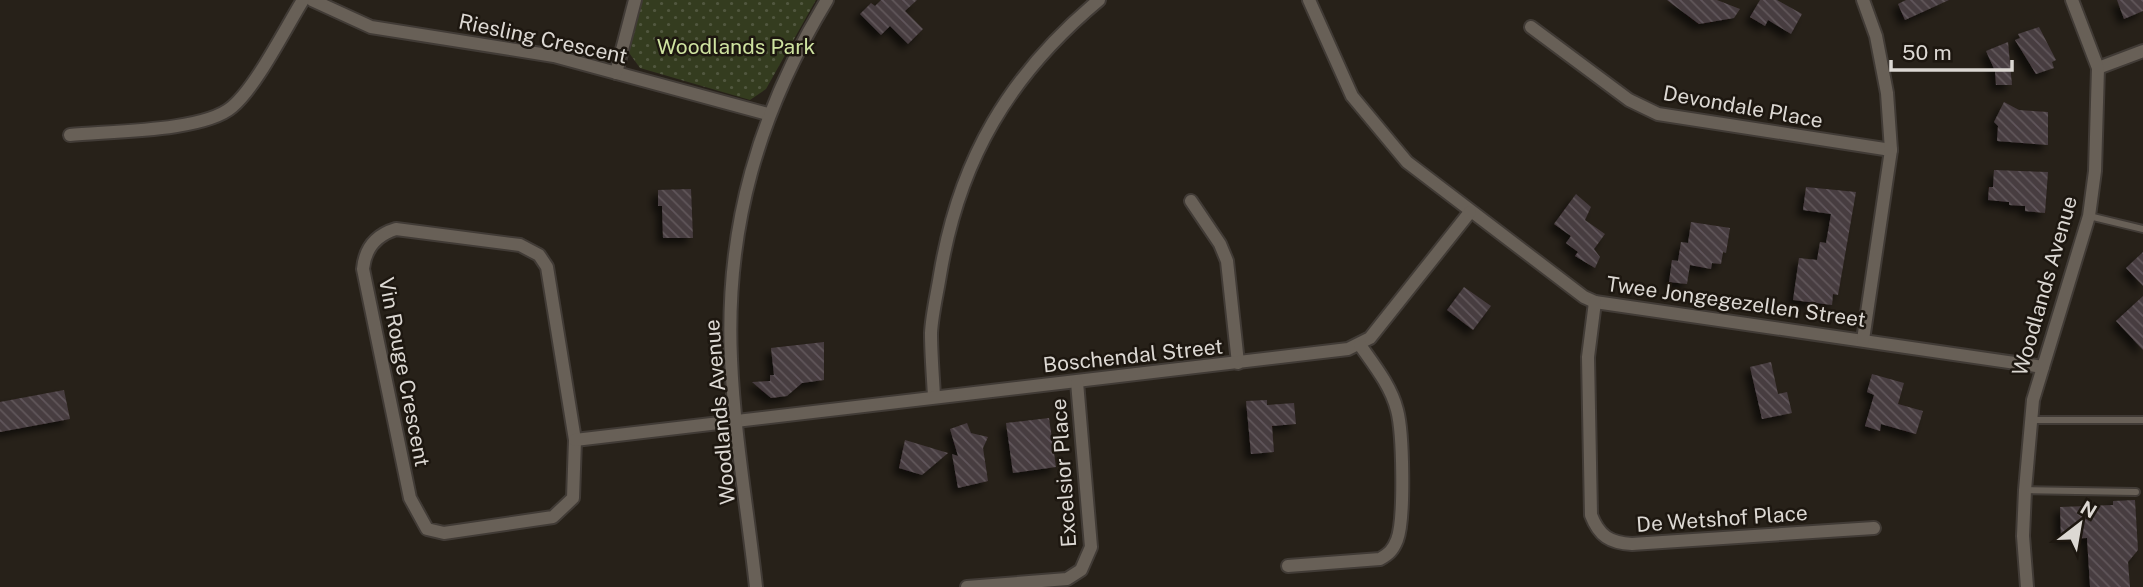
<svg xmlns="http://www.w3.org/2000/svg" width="2143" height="587" viewBox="0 0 2143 587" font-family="'Public Sans',sans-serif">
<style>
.park{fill:url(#park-dots)}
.building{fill:url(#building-back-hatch);filter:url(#shadow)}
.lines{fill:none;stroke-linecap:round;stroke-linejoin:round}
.lane-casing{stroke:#413b36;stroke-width:10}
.street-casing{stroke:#413b36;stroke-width:16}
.lane{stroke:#686057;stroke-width:6}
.street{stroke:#686057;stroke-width:12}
.labels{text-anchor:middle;stroke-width:5;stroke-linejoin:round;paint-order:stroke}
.street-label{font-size:21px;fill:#dcd8d3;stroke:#1d1710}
.park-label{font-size:21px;fill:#cee2a0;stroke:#1d1710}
</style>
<defs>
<pattern id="park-dots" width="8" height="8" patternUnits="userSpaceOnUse" patternTransform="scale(1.75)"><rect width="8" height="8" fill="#343c1f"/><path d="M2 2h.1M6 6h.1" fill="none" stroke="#51573f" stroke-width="1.8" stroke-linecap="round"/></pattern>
<pattern id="building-back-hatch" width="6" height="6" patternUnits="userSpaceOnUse" patternTransform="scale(1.75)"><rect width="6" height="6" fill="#473c40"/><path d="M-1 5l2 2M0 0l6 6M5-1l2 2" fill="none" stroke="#61575b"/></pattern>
<filter id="shadow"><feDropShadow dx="-5.5" dy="5.5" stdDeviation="3.5" flood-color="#0009"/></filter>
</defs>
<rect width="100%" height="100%" fill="#272119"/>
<path class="park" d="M642 0H816L766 89 750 100 640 68 627 50Z"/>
<g class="building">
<path d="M881 0H917L905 11 923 29 908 44 890 26 881 35 860 14 871 3 875 6Z"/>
<path d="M1667 0H1717L1740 9 1734 18 1699 24Z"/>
<path d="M1760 0H1777L1802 14 1791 34 1768 20 1765 26 1750 17Z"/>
<path d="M1906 0H1949L1905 20 1898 4Z"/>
<path d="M2117 0H2143V11L2124 19Z"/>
<path d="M2039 27 2056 60 2052 62 2054 68 2036 74 2015 40 2020 38 2018 34Z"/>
<path d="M2008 42 2012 85H1996L1995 71 1986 51Z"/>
<path d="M2004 102 2019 110 2048 112V145L1997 141 1998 126 1994 122Z"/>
<path d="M1994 170 2048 172 2045 213 2025 211V206L2009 205V202L1988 200 1989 187H1993Z"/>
<path d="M1806 187 1856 192 1838 295 1833 294 1832 305 1793 300 1799 258 1817 260 1820 242 1826 243 1831 214 1803 210Z"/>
<path d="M691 189 693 238H663L662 206H658V190Z"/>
<path d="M1576 194 1591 207 1585 220 1605 234 1594 249 1600 257 1595 268 1575 256 1578 252 1566 243 1571 236 1554 224Z"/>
<path d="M1691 222 1730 228 1726 253 1723 252 1721 264 1712 263 1711 269 1690 265 1687 284 1669 282 1672 260 1678 261 1681 242 1688 243Z"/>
<path d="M2143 252V286L2126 268Z"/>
<path d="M1464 287 1491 306 1473 330 1447 310Z"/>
<path d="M2143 296V350L2116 321Z"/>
<path d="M824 342V380L802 383 787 396 771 398 752 382 770 381V375H774L771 348Z"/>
<path d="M1771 362 1778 394 1787 392 1792 413 1762 419 1750 367Z"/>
<path d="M1872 374 1904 383 1898 404 1923 411 1916 434 1881 424 1880 431 1865 426 1874 395 1867 392Z"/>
<path d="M64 390 70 419 0 432V402Z"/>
<path d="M1267 400V405L1294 403 1296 424 1272 426 1274 452 1251 454 1246 401Z"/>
<path d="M1049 418 1056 467 1013 473 1006 423Z"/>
<path d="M967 423 971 433 988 437 983 448 988 481 958 488 952 454 958 456 950 429Z"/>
<path d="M905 440 948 453 922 475 899 468Z"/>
<path d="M2135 500 2138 550 2128 562 2130 587H2090L2087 538 2061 539 2060 507 2113 505V501Z"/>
</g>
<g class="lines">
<g class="lane-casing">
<g id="lane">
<path d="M2089 216 2143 229"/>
<path d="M2032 420H2143"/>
<path d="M2025 490 2136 492"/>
</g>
</g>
<g class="street-casing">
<g id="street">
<path d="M312 0 371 27 554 56 768 114"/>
<path d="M1309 0 1352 96 1407 162 1584 297 1595 302 2043 367"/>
<path d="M1531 27 1629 100 1658 114 1891 150"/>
<path d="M2098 68 2143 51"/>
<path d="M616 73 635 0"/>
<path d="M70 135C109 131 203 132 232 107 256 87 285 29 303 0"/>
<path d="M1191 201 1220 244 1227 261 1238 363"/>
<path d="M396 229 520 245 539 255 547 267 575 440 573 498 553 517 444 533 427 529 410 498 363 269C365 248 376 235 396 229Z"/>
<path d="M1595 302 1588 357 1591 515C1599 536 1610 543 1632 544L1874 528"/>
<path d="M1863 340 1891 150 1887 93 1876 36 1863 0"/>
<path d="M934 397C933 376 931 354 931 333 932 314 937 294 940 275 959 160 1009 75 1099 0"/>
<path d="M575 440 1348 349 1370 338 1470 212"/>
<path d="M1288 566 1380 559C1389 554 1393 550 1397 540 1405 519 1403 432 1397 410 1391 386 1374 365 1360 345"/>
<path d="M756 587C748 513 734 433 731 359 725 227 759 112 827 0"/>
<path d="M967 587 1067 579 1081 570 1091 547 1077 382"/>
<path d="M2027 587 2023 536 2025 490 2033 400 2089 216 2095 171 2098 68 2072 0"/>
</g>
</g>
<use href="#lane" class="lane"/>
<use href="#street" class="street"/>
</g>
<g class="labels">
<g class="street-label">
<text transform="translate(543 39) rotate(12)" y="7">Riesling Crescent</text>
<text transform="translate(1743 107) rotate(10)" y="7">Devondale Place</text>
<text transform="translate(2045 286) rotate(-74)" y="7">Woodlands Avenue</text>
<text transform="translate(1736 302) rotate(8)" y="7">Twee Jongegezellen Street</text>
<text transform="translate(1133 356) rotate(-6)" y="7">Boschendal Street</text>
<text transform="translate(404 372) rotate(79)" y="7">Vin Rouge Crescent</text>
<text transform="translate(720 412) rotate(-95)" y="7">Woodlands Avenue</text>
<text transform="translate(1064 473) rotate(-94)" y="7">Excelsior Place</text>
<text transform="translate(1722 519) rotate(-4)" y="7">De Wetshof Place</text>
</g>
<g class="park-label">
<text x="736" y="54">Woodlands Park</text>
</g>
</g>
<g transform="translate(2080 524) rotate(31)" stroke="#1d1710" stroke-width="5" paint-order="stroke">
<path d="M0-5L12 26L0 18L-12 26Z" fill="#dcd8d3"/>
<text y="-10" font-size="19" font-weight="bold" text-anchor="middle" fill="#dcd8d3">N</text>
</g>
<path d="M1891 60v10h121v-10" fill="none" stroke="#dcd8d3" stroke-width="3.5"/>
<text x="1902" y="60" font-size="21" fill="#dcd8d3" stroke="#1d1710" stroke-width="5" paint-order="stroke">50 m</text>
</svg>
